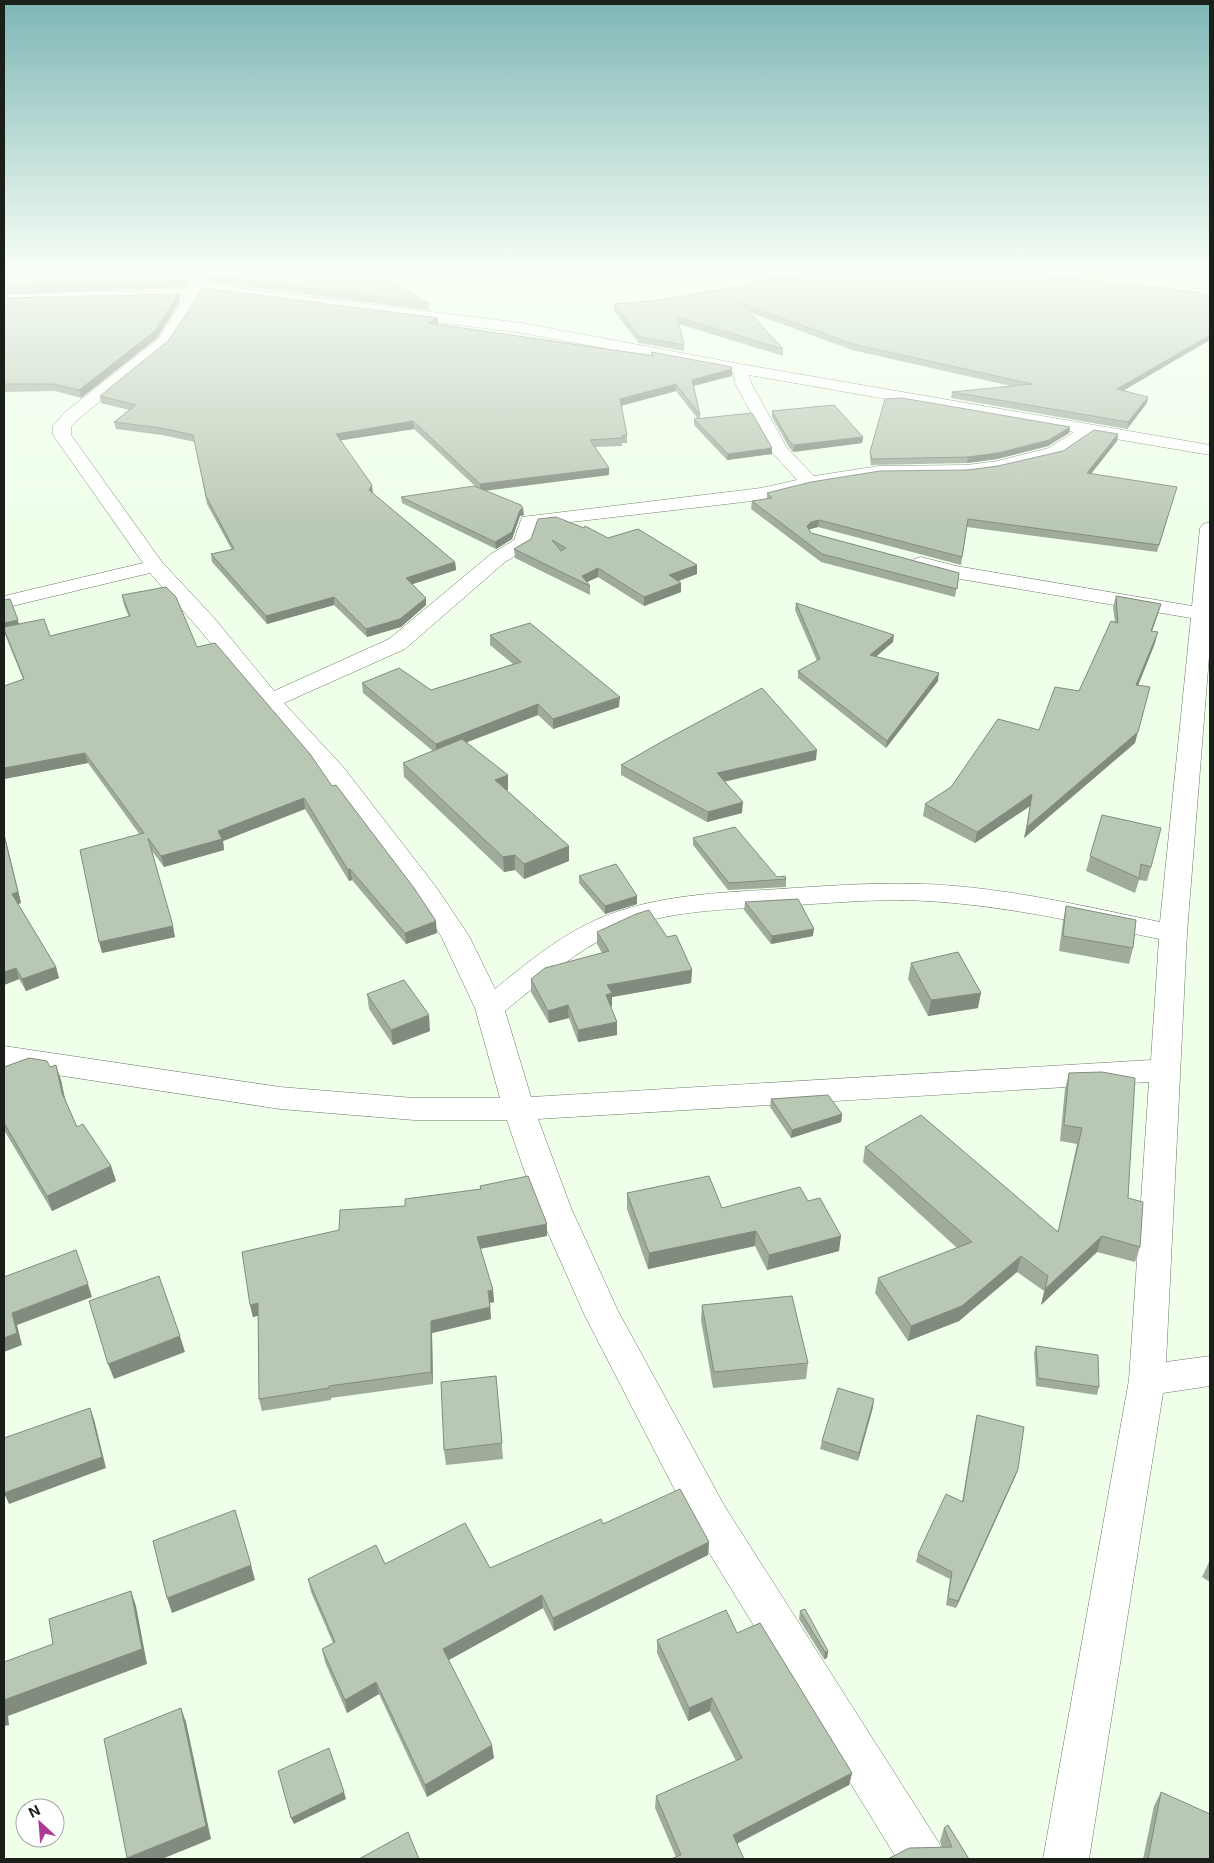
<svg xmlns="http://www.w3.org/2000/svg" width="1214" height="1863" viewBox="0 0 1214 1863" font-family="Inter,sans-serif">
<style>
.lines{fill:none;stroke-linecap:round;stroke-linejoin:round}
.street-casing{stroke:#6b7866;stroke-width:1}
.street{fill:#fff;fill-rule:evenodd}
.wall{fill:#9fac9b}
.shaded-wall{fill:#828c7e}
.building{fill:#b9c8b4;stroke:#828c7e;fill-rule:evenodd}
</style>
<rect width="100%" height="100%" fill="#efffea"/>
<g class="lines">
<g class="street-casing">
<g id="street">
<path d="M189 270H203L206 284 522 323 740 364 1210 445V455L1092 435 1061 456 997 471 967 475 879 476 810 487 761 500 537 526 530 547 505 562 405 649 284 703 344 768 436 887 469 936 495 989C527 963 559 936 598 919 649 897 709 893 764 890 828 886 892 880 956 886 1025 892 1093 908 1160 922L1191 618 954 578 914 567 911 563 914 559 921 557 956 566 1192 606 1200 528 1203 524 1210 522V644L1187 933 1166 1362 1210 1356V1386L1163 1393 1089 1859H1043L1129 1380 1149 1082 538 1119 571 1208 618 1311 725 1507 939 1843 946 1859H897L697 1533 585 1316 537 1208 507 1120H414L280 1109 4 1067V1046L280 1087 414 1098H500L475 1008 441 936 417 898 326 778 262 706 199 629 150 573 4 608V596L143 563 53 435V426L64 413 158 339 192 287ZM203 292 522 333 733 372 735 383 771 451 797 480 761 488 522 517 514 540 491 554 389 639 274 691 215 619 162 562 71 435V427L76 421 169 345ZM749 375 1074 432 1049 448 997 461 967 465 879 466 814 476 787 448 751 383ZM902 900C990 902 1073 921 1159 939L1151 1060 531 1097 505 1011C541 982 575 951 616 932 665 910 724 910 777 906 819 904 860 900 902 900Z"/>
<path d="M1032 270H1046L1042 278H1032L1030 275Z"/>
<path d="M1167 286 1210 290V298L1162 293 1160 290 1162 287Z"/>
<path d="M95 291 155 292 160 293 162 296 160 299 155 300 95 299 4 303V295Z"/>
</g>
</g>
<use href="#street" class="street"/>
</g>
<g class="wall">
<path d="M4 270H188L189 288 4 294Z"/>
<path d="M204 270H406L380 277 429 303V310L208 282Z"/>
<path d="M756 281 1210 295V341H1208L1124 390 1147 403 1127 429 951 398 952 392 1011 386 852 350 749 312 783 349V356L679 324 684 345V351L639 343 614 311V304L661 300 756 284Z"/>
<path d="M179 294 180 301 157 338 81 398 55 391 4 392V298Z"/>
<path d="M438 324V325L651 355V352L732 369V376L694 386 700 415V419L772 454 727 460 694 425V419H698L676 391 621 406 627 435V443H622V446L595 447 609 468V475L485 491 524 515 520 516 512 539 496 549 402 503 401 497 475 486 414 429 341 440 373 493 455 562 456 570 412 584 426 605 401 627 367 637 334 605 267 624 212 562 211 554 232 550 207 504 195 442 162 435 116 429 114 422 129 410 101 403 100 396Z"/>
<path d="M772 411 863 437 862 443 793 452 789 447 772 417Z"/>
<path d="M1070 427 1069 433 1048 446 997 459 967 463 871 465 870 458V452Z"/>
<path d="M1118 434 1117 441 1091 474 1177 487 1157 552 967 527 961 565 818 527 810 529 809 530 811 533 959 573 955 597 821 562 751 509 752 501 767 499V493L998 466 1063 451Z"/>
<path d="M608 538 697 565V574L679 581 681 592 644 606 598 577 587 582 590 586V595L515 558 514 549 531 539Z"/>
<path d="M122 595 197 647 437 933 406 944 352 880 349 881 305 809 223 841 224 850 164 867 152 851 175 937 102 953 140 835 88 763 4 779V686L23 679 4 632V600L19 624 50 636 129 617 124 605Z"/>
<path d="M1116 596 1161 604 1158 614 1152 631 1155 643 1138 685 1135 743 1024 838 1030 806 975 843 923 816 925 804 1039 730 1079 691 1115 622 1113 607Z"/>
<path d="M796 603 893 642 876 657 938 681 886 748 798 678V671L817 661 795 610Z"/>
<path d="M490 635 619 707 553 729 538 715 467 742 508 790H506L569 846V861L524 879 515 870 504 872 404 777 403 763 433 751 363 693 362 683 431 690 513 664 490 645Z"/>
<path d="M816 760 724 782 742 813 707 822 621 775V765Z"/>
<path d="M1102 815 1151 867 1147 881 1139 880 1135 893 1086 871Z"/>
<path d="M4 833 21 903 18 904 56 967 59 978 26 991 19 979 4 985Z"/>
<path d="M693 838 777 877 786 879V887L728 890 693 845Z"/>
<path d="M579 876 637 896V904L605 914 579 883Z"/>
<path d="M745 902 813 936 771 944 744 910Z"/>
<path d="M1066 906 1133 948 1129 964 1059 951 1063 921Z"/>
<path d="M597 932 667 937 692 970 691 983 612 997V1006L610 1007 617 1022V1035L578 1042 569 1018 549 1023 531 992V979L602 953 597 944Z"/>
<path d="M911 963 978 1008 928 1016 908 979Z"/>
<path d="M367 994 430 1031 393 1045 369 1009Z"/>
<path d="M4 1067H50L61 1080 65 1099 77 1127 111 1166 116 1181 52 1211 4 1130Z"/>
<path d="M1069 1073 1128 1198 1140 1247 1135 1262 1097 1252 1041 1305 1044 1291 1017 1272 959 1321 908 1341 875 1293 878 1278 957 1248 863 1162 865 1147 1058 1231 1077 1144 1060 1141 1065 1089Z"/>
<path d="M771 1099 842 1114 841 1122 791 1138 770 1107Z"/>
<path d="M480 1186 547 1236 480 1249 493 1290 494 1302 490 1303 491 1319 432 1333 433 1384 331 1398V1400L262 1411 259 1399 258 1316 253 1317 250 1305 339 1230 405 1206 480 1189Z"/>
<path d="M627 1193 722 1208 808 1201 839 1251 767 1270 755 1246 648 1269 627 1209Z"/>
<path d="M702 1305 808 1363 806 1379 713 1388 701 1320Z"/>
<path d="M1036 1346 1099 1387 1097 1395 1036 1386 1034 1354Z"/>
<path d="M496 1376 503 1459 446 1465 444 1450Z"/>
<path d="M873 1407 858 1461 820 1449 822 1441Z"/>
<path d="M977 1415 1018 1469 1015 1477 956 1608 946 1605 950 1579 916 1562 918 1554 962 1502 975 1423Z"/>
<path d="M603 1524 709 1542 708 1555 554 1631 543 1608 449 1660 494 1758 427 1797 379 1694 347 1713 325 1662 322 1649 333 1643 311 1592 308 1579 385 1564 490 1568Z"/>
<path d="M1210 1560V1582L1202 1577Z"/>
<path d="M800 1611 828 1651 827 1658 824 1659 799 1619Z"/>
<path d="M737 1633 852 1773 849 1785 737 1844 676 1857 655 1808 656 1796 736 1761 710 1711 688 1721 657 1653V1640Z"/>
<path d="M1161 1792 1210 1859H1143L1154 1806Z"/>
<path d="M944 1828 969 1859 942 1847 940 1841Z"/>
</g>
<g class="shaded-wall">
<path d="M380 270H406L372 279V272Z"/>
<path d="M179 294 180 301 157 338 81 398 79 390Z"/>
<path d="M438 318V324L429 330 428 323Z"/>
<path d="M1210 335 1208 341 1116 395 1117 389Z"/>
<path d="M732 369V376L692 386V380Z"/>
<path d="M676 384V391L620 406V399Z"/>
<path d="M1148 397 1147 403 1127 429 1128 422Z"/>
<path d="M413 421 414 429 337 441 336 434Z"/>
<path d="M1070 427 1069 433 1048 446 997 459 967 463 968 457Z"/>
<path d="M1118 434 1117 441 1086 480 1087 473Z"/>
<path d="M863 437 862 443 793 452 794 445Z"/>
<path d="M772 448V454L727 460 728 454Z"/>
<path d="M609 468V475L480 491V484Z"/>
<path d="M372 485 373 493 370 498 369 490Z"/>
<path d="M523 508 524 515 520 516 512 539 496 549 495 542 520 510Z"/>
<path d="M819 520 818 527 810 529 806 534 807 526 811 522Z"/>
<path d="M455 562 456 570 407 586 406 578Z"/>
<path d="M697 565V574L669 584V575Z"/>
<path d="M598 568V577L585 583 582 576Z"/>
<path d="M681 583V592L644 606V597Z"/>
<path d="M334 597V605L267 624 266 616Z"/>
<path d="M426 598V605L401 627 367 637 366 629Z"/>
<path d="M1161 604 1158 614 1148 642 1151 631Z"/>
<path d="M18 620 20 629H4V623Z"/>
<path d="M1158 632 1155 643 1134 696 1136 685Z"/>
<path d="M894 635 893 642 869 662 870 655Z"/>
<path d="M939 673 938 681 886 748 887 741Z"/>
<path d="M1150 687 1135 743 1024 838 1027 827Z"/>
<path d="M620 697 619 707 553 729V719Z"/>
<path d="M538 704V715L436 754V744Z"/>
<path d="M817 750 816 760 717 783V773Z"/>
<path d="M85 753 88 763 4 779V768Z"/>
<path d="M508 775V790L496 795 495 780Z"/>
<path d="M1032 794 1030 806 975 843 977 832Z"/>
<path d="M304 798 305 809 223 841 224 850 164 867 161 856 218 831Z"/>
<path d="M743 802 742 813 707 822 708 812Z"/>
<path d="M4 833 21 903 15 905 12 894Z"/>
<path d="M569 846V861L524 879V864Z"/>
<path d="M515 855V870L504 872 503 857Z"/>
<path d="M350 869 352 880 349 881 348 870Z"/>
<path d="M637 896V904L605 914V906Z"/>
<path d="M436 921 437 933 406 944 405 933Z"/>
<path d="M173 926 175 937 102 953 99 942Z"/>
<path d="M814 929 813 936 771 944 772 936Z"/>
<path d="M56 967 59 978 26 991 22 979Z"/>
<path d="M16 968 19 979 4 985V972Z"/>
<path d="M692 970 691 983 612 997V1006L606 1008V995L607 985Z"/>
<path d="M981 993 978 1008 928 1016 931 1000Z"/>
<path d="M568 1005 569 1018 549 1023 548 1011Z"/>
<path d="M429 1015 430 1031 393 1045 391 1030Z"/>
<path d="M617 1022V1035L578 1042V1030Z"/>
<path d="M56 1065 61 1080 67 1109 62 1093Z"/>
<path d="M842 1114 841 1122 791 1138 792 1130Z"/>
<path d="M111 1166 116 1181 52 1211 47 1196Z"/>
<path d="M547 1224V1236L478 1249 477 1237Z"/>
<path d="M756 1231 755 1246 648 1269 649 1253Z"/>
<path d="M841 1236 839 1251 767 1270 769 1255Z"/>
<path d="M1102 1236 1097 1252 1041 1305 1045 1289Z"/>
<path d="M1021 1256 1017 1272 959 1321 908 1341 911 1326Z"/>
<path d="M88 1284 92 1297 17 1325 22 1345 4 1352V1338L12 1313Z"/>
<path d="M493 1290 494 1302 489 1303 488 1291Z"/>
<path d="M258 1303 260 1315 253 1317 250 1305Z"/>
<path d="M490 1307 491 1319 432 1333 433 1384 431 1372V1321Z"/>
<path d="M180 1336 185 1352 114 1379 108 1364Z"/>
<path d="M874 1399 873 1407 858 1461 859 1453Z"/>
<path d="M90 1408 94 1419 106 1468 9 1504 4 1493Z"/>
<path d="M1018 1469 1015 1477 956 1608 958 1601Z"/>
<path d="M709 1542 708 1555 554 1631 553 1618Z"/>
<path d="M251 1565 255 1580 172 1613 167 1598Z"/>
<path d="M131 1591 136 1606 147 1664 8 1716 9 1725 4 1726V1700Z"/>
<path d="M542 1595 543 1608 445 1662 443 1649Z"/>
<path d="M828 1651 827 1658 824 1659 825 1652Z"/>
<path d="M376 1682 379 1694 347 1713 345 1700Z"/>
<path d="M712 1698 710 1711 688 1721 689 1708Z"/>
<path d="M181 1708 186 1722 211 1839 162 1859H127V1858Z"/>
<path d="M492 1745 494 1758 427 1797 425 1785Z"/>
<path d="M852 1773 849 1785 732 1846 733 1835Z"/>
<path d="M344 1792 346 1799 294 1824 291 1818Z"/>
</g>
<g class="building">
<path d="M4 270H187L188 281 4 287Z"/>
<path d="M205 270H380L372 272 429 303 206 276Z"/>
<path d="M835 270H994L1198 292 1210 295V335L1117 389 1148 397 1128 422 952 392 1032 384 853 344 741 303 783 349 677 317 684 345 639 337 614 304 661 300 759 283 756 281Z"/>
<path d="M203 288 438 318 428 323 654 356 651 352 732 367V369L692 380 700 415 676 384 620 399 627 435 622 436V438L590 440 609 468 480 484 413 421 336 434 372 485 369 490 455 562 406 578 426 598 400 619 366 629 334 597 266 616 211 554 234 549 206 496 193 435 161 428 114 422 136 405 100 396 169 340Z"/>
<path d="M179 294 155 331 79 390 53 384H4V298Z"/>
<path d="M902 398 1070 427 1049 440 998 453 968 457 872 459 870 452 885 399Z"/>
<path d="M834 405 863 437 794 445 789 441 772 411Z"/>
<path d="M752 413 772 448 728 454 694 419Z"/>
<path d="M1094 430 1118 434 1087 473 1177 487 1159 545 968 519 962 557 819 520 811 522 807 526 811 533 959 573 957 589 822 554 752 501 772 498 767 493 811 482 880 471 968 470 998 466 1063 451Z"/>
<path d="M474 486 521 505 523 508 520 510 512 532 495 542 401 497Z"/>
<path d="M556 517 584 528 585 526 608 538 638 529 697 565 669 575 681 583 644 597 598 568 582 576 590 586 514 549 531 539 538 519ZM552 540 566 548 561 551Z"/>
<path d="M166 587 176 597 197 647 215 643 310 754 332 786 336 785 414 888 436 921 405 933 350 869 348 870 304 798 218 831 222 839 161 856 148 838 173 926 99 942 80 850 144 833 85 753 4 768V686L24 679 4 629V627L44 619 50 636 130 616 122 595Z"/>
<path d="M1116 596 1161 604 1151 631 1158 632 1136 685 1150 687 1138 732 1027 827 1032 794 977 832 925 804 951 787 998 719 1039 730 1055 687 1079 691 1111 621 1118 623Z"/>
<path d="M10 599 18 620 4 623V600Z"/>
<path d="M796 603 894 635 870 655 939 673 887 741 798 671 820 659Z"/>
<path d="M530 623 620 697 553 719 538 704 436 744 362 683 399 668 431 690 521 662 490 635Z"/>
<path d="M762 688 817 750 717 773 743 802 708 812 621 765 663 741Z"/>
<path d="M462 739 508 775 495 780 569 846 524 864 515 855 503 857 403 763Z"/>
<path d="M1102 815 1161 828 1151 867 1141 864 1139 878 1090 856Z"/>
<path d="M735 827 777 877 785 876 786 879 729 883 693 838Z"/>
<path d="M4 835 18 892 12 894 56 967 22 979 16 968 4 972Z"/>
<path d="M616 864 637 896 605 906 579 876Z"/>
<path d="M798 899 814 929 772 936 745 902Z"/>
<path d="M1066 906 1136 920 1133 948 1063 936Z"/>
<path d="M649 910 667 937 676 935 692 970 607 985 612 993 606 995 617 1022 578 1030 568 1005 548 1011 531 979 545 968 609 951 597 932 636 914Z"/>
<path d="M958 952 981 993 931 1000 911 963Z"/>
<path d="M404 980 429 1015 391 1030 367 994Z"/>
<path d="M29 1058 47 1061 50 1067 56 1065 62 1093 77 1127 83 1124 111 1166 47 1196 4 1123V1067Z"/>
<path d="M1102 1072 1135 1078 1128 1198 1143 1202 1140 1247 1102 1236 1045 1289 1048 1276 1021 1256 962 1306 911 1326 878 1278 972 1242 865 1147 921 1115 1058 1232 1082 1128 1064 1125 1069 1073Z"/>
<path d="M828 1095 842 1114 792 1130 771 1099Z"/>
<path d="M528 1176 547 1224 477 1237 493 1290 488 1291 490 1307 431 1321V1372L329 1386V1388L259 1399 258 1303 250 1305 242 1252 339 1230 340 1210 405 1206V1199L481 1189 480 1186Z"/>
<path d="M709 1176 722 1208 800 1187 808 1201 820 1198 841 1236 769 1255 756 1231 649 1253 627 1193Z"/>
<path d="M76 1250 88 1284 12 1313 17 1333 4 1338V1277Z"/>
<path d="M159 1276 180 1336 108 1364 89 1301Z"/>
<path d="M792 1296 808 1363 714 1372 702 1305Z"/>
<path d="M1036 1346 1098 1355 1099 1387 1038 1378Z"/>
<path d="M496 1376 502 1443 444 1450 441 1382Z"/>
<path d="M838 1388 874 1399 859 1453 822 1441Z"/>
<path d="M90 1408 102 1457 4 1493V1438Z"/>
<path d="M977 1415 1024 1427 1018 1469 958 1601 948 1598 952 1572 918 1554 946 1494 963 1502Z"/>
<path d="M680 1489 709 1542 553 1618 542 1595 443 1649 492 1745 425 1785 376 1682 345 1700 322 1649 335 1642 308 1579 376 1545 385 1564 465 1523 490 1568 601 1519 603 1524Z"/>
<path d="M235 1510 251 1565 167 1598 153 1541Z"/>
<path d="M131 1591 142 1649 4 1700V1662L53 1644 49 1619Z"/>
<path d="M805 1609 828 1651 825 1652 800 1611Z"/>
<path d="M726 1610 737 1633 760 1623 852 1773 733 1835 744 1859H671L681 1855 656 1796 742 1758 712 1698 689 1708 657 1640Z"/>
<path d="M181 1708 206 1826 127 1858 104 1739Z"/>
<path d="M329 1748 344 1792 291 1818 278 1771Z"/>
<path d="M1161 1792 1210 1814V1859H1148Z"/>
<path d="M948 1825 969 1859H888L909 1848 952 1847 944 1828Z"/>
<path d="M408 1832 419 1859H359Z"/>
</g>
<linearGradient id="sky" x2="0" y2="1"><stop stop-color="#7db6b5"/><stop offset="0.51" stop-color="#f8fff6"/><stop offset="1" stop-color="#f8fff6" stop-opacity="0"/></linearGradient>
<rect width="1214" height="531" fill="url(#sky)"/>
<rect width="1214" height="1863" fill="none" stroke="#1a2019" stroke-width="10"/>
<g transform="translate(40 1823) rotate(334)"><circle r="24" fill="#ffffff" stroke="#a3a6a3"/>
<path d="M0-4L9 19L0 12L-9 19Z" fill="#ad3b96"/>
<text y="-8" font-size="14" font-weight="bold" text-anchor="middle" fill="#1a2019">N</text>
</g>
</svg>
